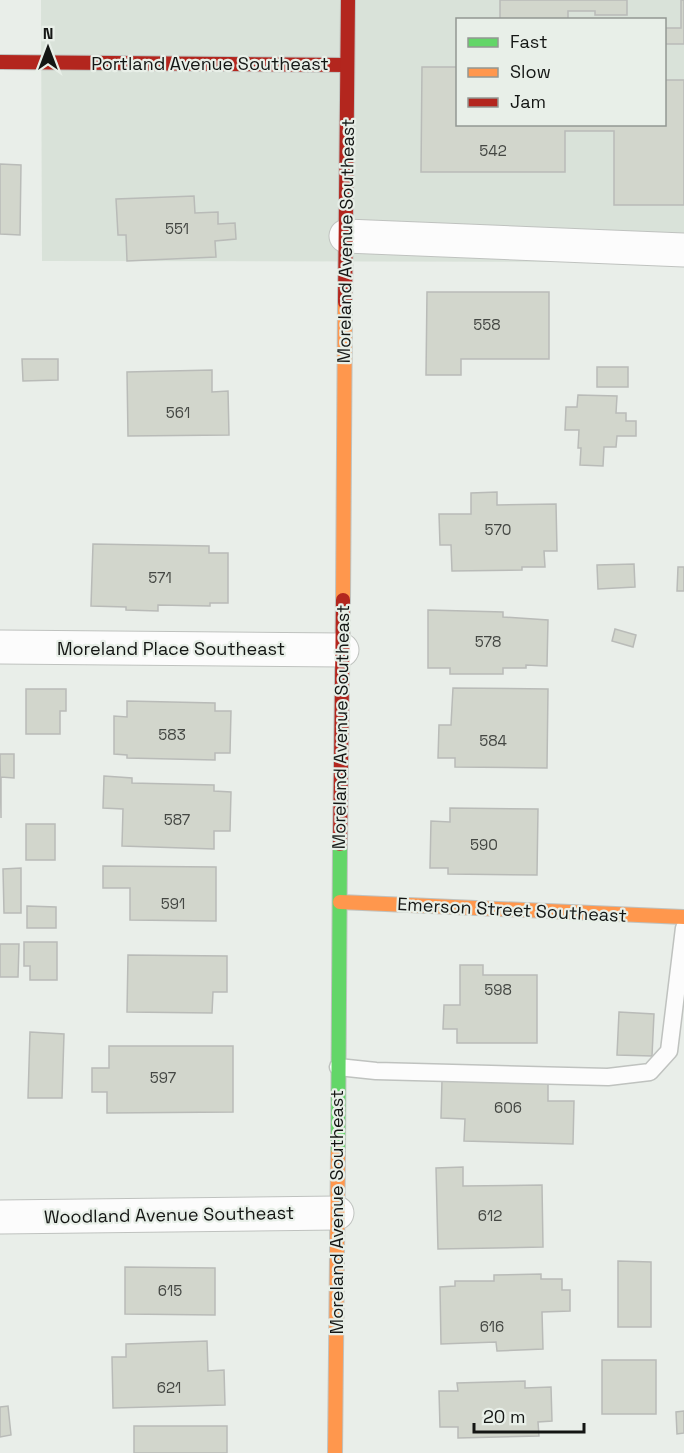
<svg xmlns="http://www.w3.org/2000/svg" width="684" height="1453" viewBox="0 0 684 1453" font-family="'Space Grotesk',sans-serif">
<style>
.built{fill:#d9e2d9;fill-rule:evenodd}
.building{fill:#d2d6cc;stroke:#b9bbb8;stroke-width:1.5}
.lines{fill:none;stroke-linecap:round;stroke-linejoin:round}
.lane-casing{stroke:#bfc2bf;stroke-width:19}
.street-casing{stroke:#bfc2bf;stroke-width:35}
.fast-casing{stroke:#bfc2bf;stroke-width:16}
.slow-casing{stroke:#bfc2bf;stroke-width:16}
.jam-casing{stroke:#bfc2bf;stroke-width:16}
.lane{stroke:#fcfcfc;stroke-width:16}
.street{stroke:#fcfcfc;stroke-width:33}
.fast{stroke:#63d668;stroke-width:14}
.slow{stroke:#ff974d;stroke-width:14}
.jam{stroke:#b3261e;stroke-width:14}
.labels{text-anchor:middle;stroke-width:4.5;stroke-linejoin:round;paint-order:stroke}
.number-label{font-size:15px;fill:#444743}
.street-label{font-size:18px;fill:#141614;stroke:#e8efe8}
</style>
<rect width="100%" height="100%" fill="#e9eee9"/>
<path class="built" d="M41 0H684V262L42 261ZM458 20H664V124H458Z"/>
<g class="building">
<path d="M500 0H627V15H595V11H568V20H500Z"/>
<path d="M681 0H684V44H664V28H681Z"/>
<path d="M422 67H458V124H664V80H684V205H614V131H565V172H421Z"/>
<path d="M0 164 21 165 20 235 0 234Z"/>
<path d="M194 196 195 213 218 212V224L235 223 236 239 215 241 216 257 127 261 126 235H118L116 199Z"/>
<path d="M427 292H549V359H461V375H426Z"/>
<path d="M22 359H58V380L23 381Z"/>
<rect x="597" y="367" width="31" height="20"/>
<path d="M212 370V392L228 391 229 435 128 436 127 372Z"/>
<path d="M578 395 617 396 616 413H626V421H636V436H617L616 447H604L603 466 580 465 581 448H578L579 430H565L566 407H577Z"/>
<path d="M497 492V505L556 504 557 551H544L545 567H522V570L452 571 451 545H440L439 514H471V493Z"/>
<path d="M93 544 209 546V553H228V603H210V606L158 605V611L126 610V607L91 606Z"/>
<path d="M634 564 635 587 598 589 597 565Z"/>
<path d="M678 567H684V591H677Z"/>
<path d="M428 610 503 612V617L548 620 547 666 526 665V668H503V674H450V668H428Z"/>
<path d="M615 629 636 635 633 647 612 641Z"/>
<path d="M453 688 548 689 547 768 455 767V758H438L439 725H451Z"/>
<path d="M26 689H66V711H60V734H26Z"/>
<path d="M127 701 215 703V711H231L230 753H215V760L127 758V755L114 754V716L127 717Z"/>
<path d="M0 754H14V778L1 777V818Z"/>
<path d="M104 776 132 778V783L214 785V791L231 792 230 831H214V849L122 846 123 809 103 808Z"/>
<path d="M450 808 538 809 537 875 448 874V868H430L431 821 450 822Z"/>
<rect x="26" y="824" width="29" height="36"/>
<path d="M103 866 216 867V921L130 920V888H103Z"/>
<path d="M21 868V913H4L3 869Z"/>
<path d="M27 906 56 907V928H27Z"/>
<path d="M24 942H57V980H30V966H24Z"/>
<path d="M0 944H19L18 977H0Z"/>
<path d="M128 955 227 956V992H213L212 1013 127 1012Z"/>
<path d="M460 965H483V975H537V1043H457V1029H443L444 1005H460Z"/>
<path d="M619 1012 654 1014 652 1056 617 1055Z"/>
<path d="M30 1032 64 1034 62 1098H28Z"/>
<path d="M109 1046H233V1112L107 1113V1092H92V1068H109Z"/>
<path d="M442 1080 548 1082V1101H574L573 1144 464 1141 465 1119 441 1118Z"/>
<path d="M463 1167V1186L542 1185 543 1247 438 1249 436 1168Z"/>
<path d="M618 1261 651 1262V1327H618Z"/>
<path d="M125 1267 215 1268V1315L125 1314Z"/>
<path d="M541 1274V1279H562V1290H570V1311L542 1312 543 1349 497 1351 496 1342 441 1344 440 1287 455 1286V1281H494V1275Z"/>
<path d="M207 1341 208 1371 224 1370 225 1405 113 1408 112 1357H126V1344Z"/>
<rect x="602" y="1360" width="54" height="54"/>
<path d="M525 1381V1388L551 1387 552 1421 538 1422 539 1436 458 1438V1427H440L439 1391H458L457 1383Z"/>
<path d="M8 1406 11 1435 0 1437V1407Z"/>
<path d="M684 1411V1433L677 1434 676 1412Z"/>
<rect x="134" y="1426" width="93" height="27"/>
</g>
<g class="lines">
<g class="lane-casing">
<path id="lane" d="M338 1067 376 1071 608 1077 650 1072 669 1051 684 928"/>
</g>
<g class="street-casing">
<g id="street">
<path d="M346 236 684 250"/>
<path d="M0 647 342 650"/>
<path d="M0 1217 337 1213"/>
</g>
</g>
<g class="fast-casing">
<path id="fast" d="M338 1153 340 844"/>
</g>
<g class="slow-casing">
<g id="slow">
<path d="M343 600 345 302"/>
<path d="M340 902 684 917"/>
<path d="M335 1453 338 1153"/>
</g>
</g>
<g class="jam-casing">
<g id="jam">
<path d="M0 62 347 65"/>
<path d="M345 302 348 0"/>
<path d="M340 844 343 600"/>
</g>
</g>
<use href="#lane" class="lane"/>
<use href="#street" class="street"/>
<use href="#fast" class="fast"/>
<use href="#slow" class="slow"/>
<use href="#jam" class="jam"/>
</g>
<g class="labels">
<g class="number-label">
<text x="493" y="156">542</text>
<text x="177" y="234">551</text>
<text x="487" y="330">558</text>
<text x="178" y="418">561</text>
<text x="498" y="535">570</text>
<text x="160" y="583">571</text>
<text x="488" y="647">578</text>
<text x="172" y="740">583</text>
<text x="493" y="746">584</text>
<text x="177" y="825">587</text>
<text x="484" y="850">590</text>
<text x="173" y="909">591</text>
<text x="498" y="995">598</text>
<text x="163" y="1083">597</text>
<text x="508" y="1113">606</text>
<text x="490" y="1221">612</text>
<text x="170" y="1296">615</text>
<text x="492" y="1332">616</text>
<text x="169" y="1393">621</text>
</g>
<g class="street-label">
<text x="210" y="70">Portland Avenue Southeast</text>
<text transform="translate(346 241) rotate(-89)" y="6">Moreland Avenue Southeast</text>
<text x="171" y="655">Moreland Place Southeast</text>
<text transform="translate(341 727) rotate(-89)" y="6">Moreland Avenue Southeast</text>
<text transform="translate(512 910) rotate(3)" y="6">Emerson Street Southeast</text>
<text transform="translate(337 1212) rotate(-90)" y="6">Moreland Avenue Southeast</text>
<text transform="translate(169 1215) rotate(-1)" y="6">Woodland Avenue Southeast</text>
</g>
</g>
<rect x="456" y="18" width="210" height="108" fill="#e8efe8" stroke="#939893" stroke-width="1.5"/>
<rect x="468" y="38" width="30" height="9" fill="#63d668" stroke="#939893" stroke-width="1.5"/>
<text x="510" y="48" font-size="18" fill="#141614">Fast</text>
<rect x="468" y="68" width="30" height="9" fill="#ff974d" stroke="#939893" stroke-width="1.5"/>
<text x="510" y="78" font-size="18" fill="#141614">Slow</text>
<rect x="468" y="98" width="30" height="9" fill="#b3261e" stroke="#939893" stroke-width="1.5"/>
<text x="510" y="108" font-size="18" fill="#141614">Jam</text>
<g transform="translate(48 48)" stroke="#e8efe8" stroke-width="4.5" paint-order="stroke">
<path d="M0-4.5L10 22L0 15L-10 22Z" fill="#141614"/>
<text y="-9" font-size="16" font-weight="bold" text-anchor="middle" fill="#141614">N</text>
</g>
<path d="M474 1423v9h110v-9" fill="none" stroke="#141614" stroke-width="3"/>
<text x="483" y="1423" font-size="18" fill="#141614" stroke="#e8efe8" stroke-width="4.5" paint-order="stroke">20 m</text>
</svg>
